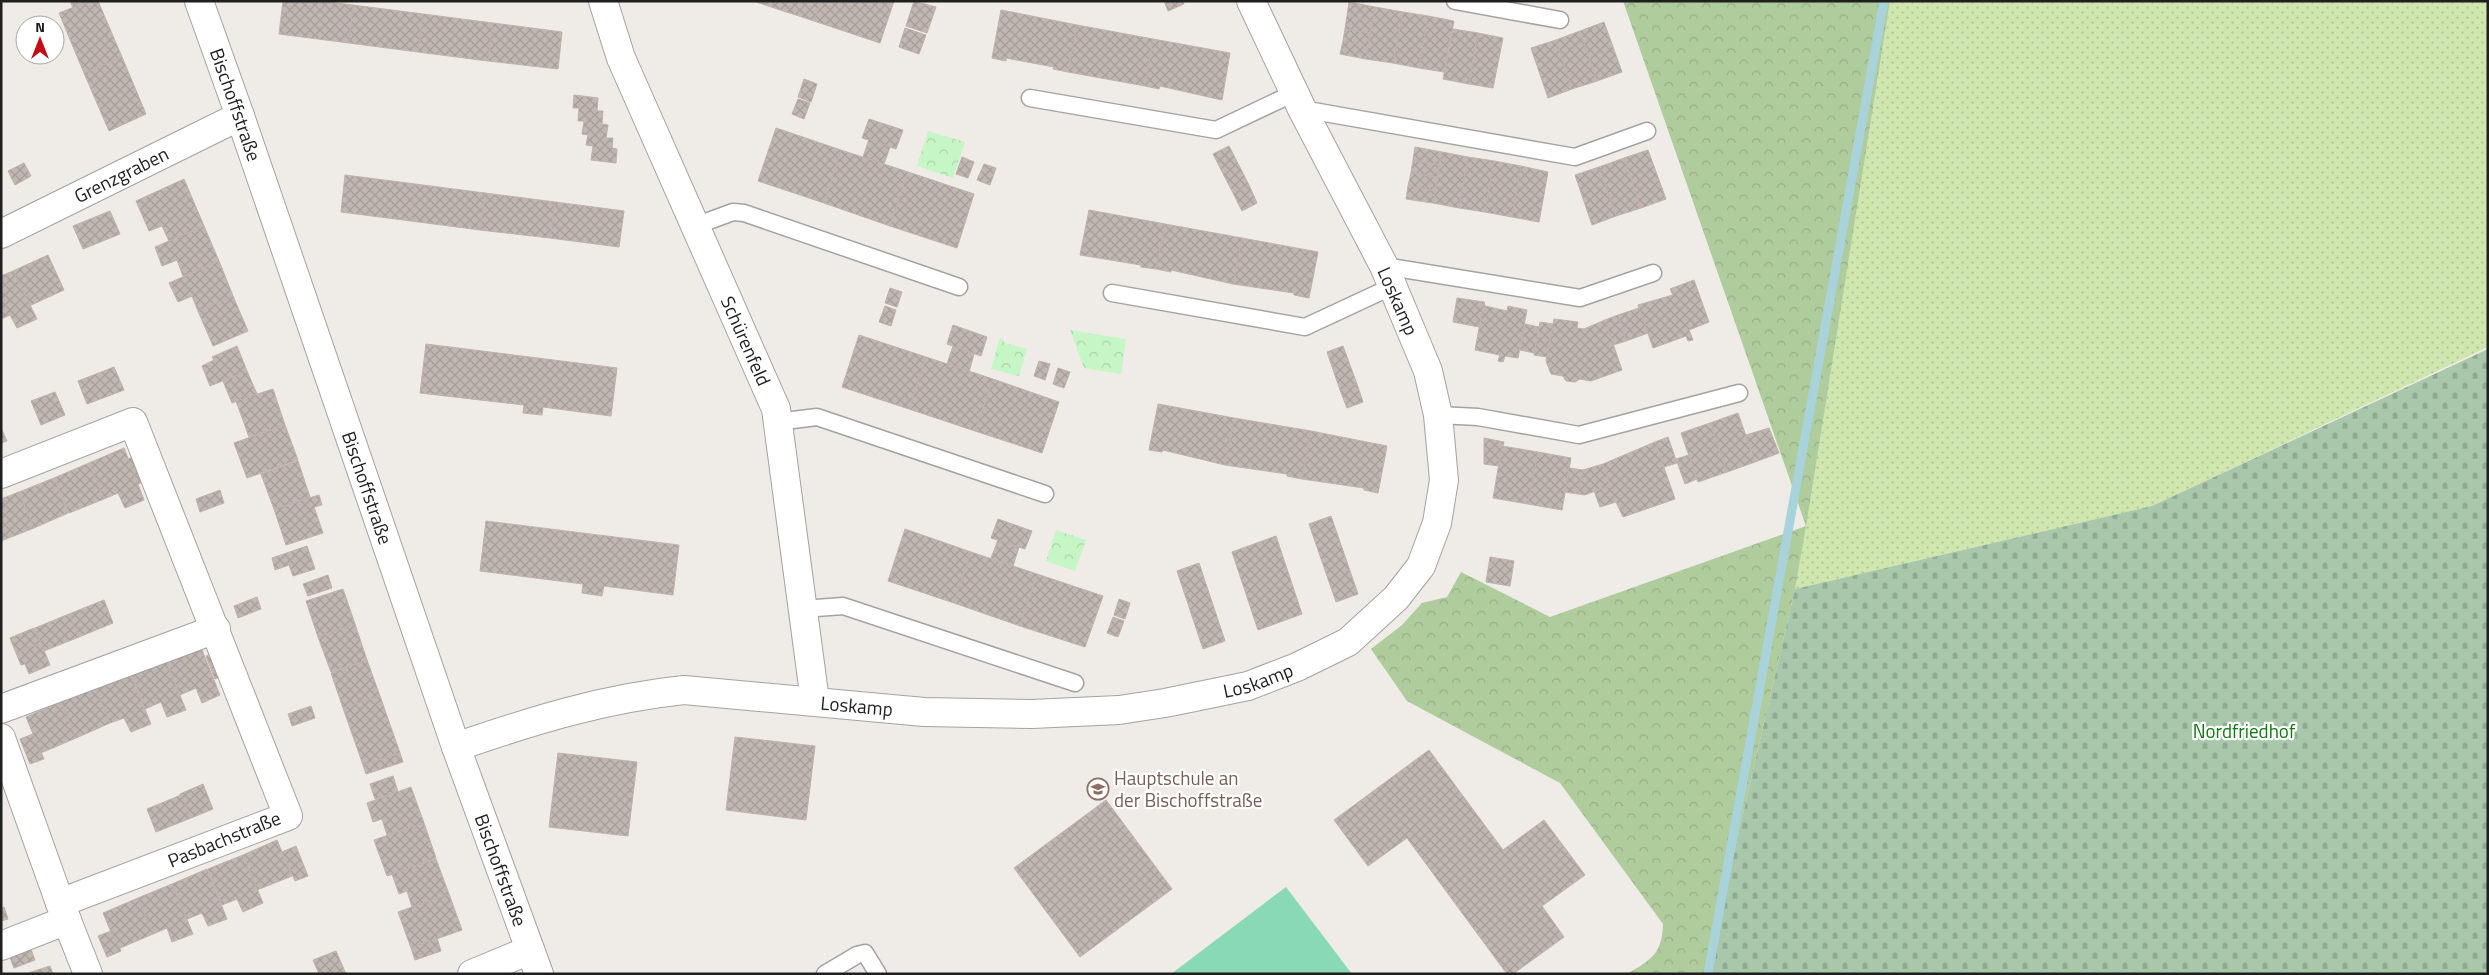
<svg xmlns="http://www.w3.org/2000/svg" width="2489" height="975" viewBox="0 0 2489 975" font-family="'Titillium Web',sans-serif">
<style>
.grass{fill:url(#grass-dots)}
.forest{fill:url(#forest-crowns)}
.cemetery{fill:url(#cemetery-stones)}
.park{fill:url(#park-crowns)}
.pitch{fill:#89dab4}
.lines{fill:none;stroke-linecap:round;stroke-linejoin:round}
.stream{stroke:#a9d3da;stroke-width:9}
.building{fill:url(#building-cross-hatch);stroke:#c0b1a9}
.service-casing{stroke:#a3a3a3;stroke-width:19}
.minor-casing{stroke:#a3a3a3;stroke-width:30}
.service{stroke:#fff;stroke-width:16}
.minor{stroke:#fff;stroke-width:28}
.labels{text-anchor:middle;stroke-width:4.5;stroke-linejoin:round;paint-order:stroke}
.street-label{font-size:19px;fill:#1f1f1f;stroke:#fff}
.park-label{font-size:19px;fill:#127812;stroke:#fff}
.education-label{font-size:19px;fill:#785e54;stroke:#fff;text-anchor:start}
</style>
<defs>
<pattern id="grass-dots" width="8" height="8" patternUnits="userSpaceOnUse" patternTransform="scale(1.25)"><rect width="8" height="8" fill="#cfe6af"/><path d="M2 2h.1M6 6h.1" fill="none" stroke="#b1c596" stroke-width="1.8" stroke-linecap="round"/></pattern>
<pattern id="forest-crowns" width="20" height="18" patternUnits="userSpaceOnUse" patternTransform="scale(1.25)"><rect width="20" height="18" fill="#afcc9d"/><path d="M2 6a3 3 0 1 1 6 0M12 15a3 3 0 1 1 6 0" fill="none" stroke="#96af87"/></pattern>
<pattern id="cemetery-stones" width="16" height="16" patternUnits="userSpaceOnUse" patternTransform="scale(1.25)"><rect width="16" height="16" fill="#a8c7ab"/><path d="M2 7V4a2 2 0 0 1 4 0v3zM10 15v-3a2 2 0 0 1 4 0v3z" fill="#90aa93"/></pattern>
<pattern id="park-crowns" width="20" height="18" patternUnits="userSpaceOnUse" patternTransform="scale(1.25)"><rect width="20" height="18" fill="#c6f6c6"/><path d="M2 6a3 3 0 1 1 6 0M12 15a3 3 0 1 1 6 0" fill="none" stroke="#aad2aa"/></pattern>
<pattern id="building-cross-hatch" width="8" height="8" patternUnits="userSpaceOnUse" patternTransform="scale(1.25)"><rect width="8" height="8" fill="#c0b7b3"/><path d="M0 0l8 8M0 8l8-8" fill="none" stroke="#a59d9a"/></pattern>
</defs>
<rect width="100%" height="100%" fill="#efebe6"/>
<path class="grass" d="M1890 1H2488V347L2152 506 1795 589Z"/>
<path class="forest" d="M1623 1H1890L1806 526 1795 589 1706 974H1627C1652 959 1662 954 1663 924L1560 783 1407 701 1371 649 1402 625 1422 603 1447 597 1461 572 1550 617 1806 526Z"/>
<path class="cemetery" d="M2488 349V974H1706L1795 589 2152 506Z"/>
<g class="park">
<path d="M928 131 965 142 953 178 917 166Z"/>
<path d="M1070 330 1126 339 1121 374 1084 368Z"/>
<path d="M1000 337 1005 343 1027 349 1019 376 991 369Z"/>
<path d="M1056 530 1086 540 1075 571 1046 561Z"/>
</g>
<path class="pitch" d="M1286 887 1352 974H1171Z"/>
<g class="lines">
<path class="stream" d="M1708 974 1884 1"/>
</g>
<g class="building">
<path d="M70 1H89L73 8Z"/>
<path d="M89 1H98L122 57 84 73 59 13Z"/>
<path d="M283 1H320L353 5 349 43 279 34Z"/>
<path d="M753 1H821L814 21Z"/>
<path d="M821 1H894L880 43 814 21Z"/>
<path d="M914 1 936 7 927 33 906 26Z"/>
<path d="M1164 1H1183L1184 4 1168 11Z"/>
<path d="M1349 2 1375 7 1373 21 1347 16Z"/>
<path d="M353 5 423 14 418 52 349 43Z"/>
<path d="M1375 7 1403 12 1393 63 1366 59Z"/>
<path d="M1001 10 1077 25 1068 72 1053 69 1054 67 1006 58V61L992 58Z"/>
<path d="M1403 12 1428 16 1419 68 1393 63Z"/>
<path d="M423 14 493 23 488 61 418 52Z"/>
<path d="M1347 16 1373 21 1370 33 1345 29Z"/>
<path d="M1428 16 1454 21 1444 72 1419 68Z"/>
<path d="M1604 22 1622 72 1597 81 1580 31Z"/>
<path d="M493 23 562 32 558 69 488 61Z"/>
<path d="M1077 25 1153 39 1145 86 1068 72Z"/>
<path d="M905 28 926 35 919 54 899 47Z"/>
<path d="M1345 29 1370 33 1368 47 1343 41Z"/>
<path d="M1453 29 1478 33 1469 84 1443 79Z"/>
<path d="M1580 31 1597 81 1572 89 1556 40Z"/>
<path d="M1478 33 1503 38 1493 88 1469 84Z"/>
<path d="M1153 39 1230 53 1222 100 1160 86 1159 89 1145 86Z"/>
<path d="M1556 40 1572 89 1548 98 1531 48Z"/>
<path d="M1343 41 1368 47 1366 59 1340 54Z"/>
<path d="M122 57 146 114 109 131 84 73Z"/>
<path d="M804 79 817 84 811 102 798 97Z"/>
<path d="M574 95 598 98 597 111H603L602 124 608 125 606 138H613L612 148 617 149 616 163 591 160 593 146 586 145 588 135 582 134 584 121H578L579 108H573Z"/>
<path d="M798 99 810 103 804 119 792 114Z"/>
<path d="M869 119 903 130 896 149 862 138Z"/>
<path d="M776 128 841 150 824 203 758 181Z"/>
<path d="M869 139 890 147 884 164 863 157Z"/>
<path d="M1229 146 1249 185 1233 193 1213 154Z"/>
<path d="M1415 147 1442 152 1439 165 1413 160Z"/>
<path d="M841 150 908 172 890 226 824 203Z"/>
<path d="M1648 150 1666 199 1641 208 1624 158Z"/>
<path d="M1442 152 1468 157 1459 208 1433 203Z"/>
<path d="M962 157 974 162 968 178 956 174Z"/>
<path d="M1468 157 1494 161 1485 212 1459 208Z"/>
<path d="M1624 158 1641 208 1616 216 1599 167Z"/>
<path d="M1413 160 1439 165 1437 177 1411 173Z"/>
<path d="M1494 161 1521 166 1512 217 1485 212Z"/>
<path d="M24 163 31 176 15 185 8 171Z"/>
<path d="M984 164 996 168 990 185 977 180Z"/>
<path d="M1521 166 1548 172 1539 222 1512 217Z"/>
<path d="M1599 167 1616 216 1592 225 1575 175Z"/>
<path d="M908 172 974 194 957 248 890 226Z"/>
<path d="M1411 173 1437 177 1435 191 1408 186Z"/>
<path d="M345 175 415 184 411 221 341 212Z"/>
<path d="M184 179 204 226 169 241 162 226 149 231 136 201Z"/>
<path d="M415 184 485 193 480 230 411 221Z"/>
<path d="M1249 185 1257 203 1242 211 1233 193Z"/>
<path d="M1408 186 1435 191 1433 203 1406 199Z"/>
<path d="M485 193 555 202 550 238 480 230Z"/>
<path d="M555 202 624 211 619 247 550 238Z"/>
<path d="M1089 210 1165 224 1156 269 1141 267V265L1080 255Z"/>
<path d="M110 211 120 234 83 249 73 226Z"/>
<path d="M1165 224 1242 238 1233 284 1171 270V272L1156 269Z"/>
<path d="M204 226 219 261 183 276 177 260 162 266 155 247Z"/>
<path d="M1242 238 1318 252 1309 298 1294 295V293L1233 284Z"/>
<path d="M48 255 64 290 29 306 13 271Z"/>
<path d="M219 261 233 296 198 311 192 296 178 302 169 283Z"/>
<path d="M13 271 37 319 17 328 10 315 1 319V276Z"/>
<path d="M1694 280 1709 322 1689 330 1693 340 1688 341 1686 336 1653 348 1638 305 1673 295 1670 289Z"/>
<path d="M890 288 902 292 897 307 885 303Z"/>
<path d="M233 296 248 331 213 346 198 311Z"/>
<path d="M1457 298 1484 302 1479 327 1453 322Z"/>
<path d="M1484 302 1485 306 1507 311 1508 306 1527 310 1518 358 1505 356 1503 362 1498 361 1500 355 1475 350Z"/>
<path d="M885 306 896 310 891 326 879 322Z"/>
<path d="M1639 308 1648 333 1626 341 1618 315Z"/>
<path d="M1618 315 1626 341 1613 345 1605 320Z"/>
<path d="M1554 319 1578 322 1577 328 1584 329 1605 320 1622 370 1591 381 1580 379 1575 382 1566 381 1563 376 1551 374 1546 361Z"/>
<path d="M1540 322 1553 324 1547 357 1534 355Z"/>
<path d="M1525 324 1539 327 1534 353 1520 350Z"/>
<path d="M953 325 987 337 981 356 947 344Z"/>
<path d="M859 335 926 357 909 409 842 387Z"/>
<path d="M426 344 617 368 611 416 543 407 542 415 523 413 524 405 420 393Z"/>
<path d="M237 346 247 371 210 386 202 366 214 360 212 357Z"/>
<path d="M953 346 974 354 969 372 947 364Z"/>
<path d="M1343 346 1357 384 1340 390 1327 352Z"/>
<path d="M926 357 993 379 975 431 909 409Z"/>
<path d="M1039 361 1050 364 1045 380 1034 376Z"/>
<path d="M114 367 124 390 87 404 78 381Z"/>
<path d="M1058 368 1070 372 1064 388 1053 384Z"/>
<path d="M247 371 257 394 232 403 223 381Z"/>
<path d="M993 379 1059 402 1042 453 975 431Z"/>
<path d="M1357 384 1363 402 1347 408 1340 390Z"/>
<path d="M273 389 285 425 249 437 236 401Z"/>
<path d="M55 392 65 415 41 425 31 401Z"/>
<path d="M1158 404 1234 418 1225 465 1163 450 1162 452 1149 450Z"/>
<path d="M1738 413 1755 462 1727 472 1710 423Z"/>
<path d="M1234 418 1311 431 1302 479 1287 476V474L1225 465Z"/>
<path d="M1710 423 1727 472 1698 482 1681 433Z"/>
<path d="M285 425 298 460 247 478 234 443Z"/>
<path d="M1 428 7 441 1 443Z"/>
<path d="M1769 428 1779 453 1755 462 1746 435Z"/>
<path d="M1311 431 1387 446 1378 493 1364 490V488L1302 479Z"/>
<path d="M1668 437 1677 463 1664 467 1655 442Z"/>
<path d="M1484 438 1504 442 1498 466 1484 464Z"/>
<path d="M1655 442 1675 499 1623 517 1616 502 1600 507 1594 491 1610 485 1603 464Z"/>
<path d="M1502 446 1538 452 1528 504 1493 498Z"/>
<path d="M124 448 144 500 125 508 118 493 104 499 89 463Z"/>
<path d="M145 452 155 477 138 484 128 459Z"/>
<path d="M1538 452 1571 458 1562 510 1528 504Z"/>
<path d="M1689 455 1697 479 1685 484 1676 459Z"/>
<path d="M298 461 310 497 274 509 261 474Z"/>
<path d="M89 463 104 499 69 513 54 478Z"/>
<path d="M1603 464 1610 485 1585 495 1578 494 1583 470Z"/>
<path d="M1569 468 1583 470 1578 494 1565 492Z"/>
<path d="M54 478 68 513 34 528 19 492Z"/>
<path d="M220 490 224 503 200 512 196 499Z"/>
<path d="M19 492 34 528 1 541V499Z"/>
<path d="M319 495 322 505 314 507 323 533 286 545 274 509Z"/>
<path d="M1331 516 1358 594 1336 602 1309 524Z"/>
<path d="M998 519 1032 531 1025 549 991 538Z"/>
<path d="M486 521 679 545 673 595 604 586 602 596 582 593 583 584 480 571Z"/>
<path d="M905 529 971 552 954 603 888 581Z"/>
<path d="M1276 536 1302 614 1258 630 1232 552Z"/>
<path d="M998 540 1019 547 1013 566 991 558Z"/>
<path d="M307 546 315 569 293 576 289 565 275 570 272 558Z"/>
<path d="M971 552 1037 574 1020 626 954 603Z"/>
<path d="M1490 557 1514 561 1510 586 1486 582Z"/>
<path d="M1199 563 1225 641 1203 649 1177 571Z"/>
<path d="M1037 574 1103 596 1085 647 1020 626Z"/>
<path d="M328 575 332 588 308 596 303 584Z"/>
<path d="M343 589 355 624 318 637 306 601Z"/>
<path d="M257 597 261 609 238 618 234 606Z"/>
<path d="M1119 599 1130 603 1125 619 1114 615Z"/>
<path d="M104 600 113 623 79 637 69 614Z"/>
<path d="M69 614 79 637 44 651 35 628Z"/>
<path d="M1113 617 1124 621 1118 637 1107 633Z"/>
<path d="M355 624 367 660 331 672 318 637Z"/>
<path d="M34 628 41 643 16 653 10 638Z"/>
<path d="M41 643 50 665 29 674 25 664 21 665 16 653Z"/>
<path d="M200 645 220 695 202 703 196 688 180 695 165 659Z"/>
<path d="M218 651 227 674 215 679 206 656Z"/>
<path d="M165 659 186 710 167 717 161 702 145 709 131 673Z"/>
<path d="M367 660 380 696 343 708 331 673Z"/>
<path d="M130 673 151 724 131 732 124 718 110 723 95 688Z"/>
<path d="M95 688 110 723 76 738 61 702Z"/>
<path d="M380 696 400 753 363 765 343 708Z"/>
<path d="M61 702 76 738 41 753 26 717Z"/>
<path d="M311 706 315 718 292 726 288 714Z"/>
<path d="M33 734 44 759 30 764 20 739Z"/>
<path d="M735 737 815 746 806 820 726 810Z"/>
<path d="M1429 750 1503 850 1544 820 1585 875 1542 906 1564 937 1513 974H1507L1407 838 1368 866 1334 820Z"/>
<path d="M400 753 403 762 366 774 363 765Z"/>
<path d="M558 753 637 762 628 836 549 827Z"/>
<path d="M393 776 398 792 375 799 370 784Z"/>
<path d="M203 784 213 809 191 818 180 794Z"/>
<path d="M411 787 424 823 387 835 382 819 373 822 367 803Z"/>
<path d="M181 795 191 818 156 832 147 809Z"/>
<path d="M1106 800 1172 889 1080 957 1014 868Z"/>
<path d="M424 823 436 858 387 876 374 840Z"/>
<path d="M277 840 292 876 257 890 243 855Z"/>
<path d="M296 846 308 876 295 881 282 852Z"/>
<path d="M243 855 263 903 243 912 237 899 222 905 208 869Z"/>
<path d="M436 859 449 894 412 907 407 891 399 894 392 874Z"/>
<path d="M207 869 227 919 208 926 202 913 187 919 172 884Z"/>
<path d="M172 884 193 934 172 942 167 928 153 934 138 898Z"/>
<path d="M449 894 462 930 411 948 398 912Z"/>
<path d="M138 898 153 934 118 949 103 913Z"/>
<path d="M4 907 8 919 1 921V908Z"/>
<path d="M111 931 121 951 107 957 98 936Z"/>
<path d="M437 938 441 951 415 960 411 948Z"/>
<path d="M30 947 35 960 14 968 9 955Z"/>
<path d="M336 951 346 974H319L313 960Z"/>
<path d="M50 966 53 974H25Z"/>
</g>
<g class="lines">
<g class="service-casing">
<g id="service">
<path d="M1455 1 1560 20"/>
<path d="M1030 98 1216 130 1294 93"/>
<path d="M1302 109 1575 157 1647 131"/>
<path d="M695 226 733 212 744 213 959 287"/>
<path d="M1384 266 1580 298 1653 273"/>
<path d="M1112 293 1305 327 1393 286"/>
<path d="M1438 415 1478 417 1579 435 1739 393"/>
<path d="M777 422 817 417 1045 494"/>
<path d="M803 609 843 606 1075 683"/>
<path d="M825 974 857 955 865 953 878 974"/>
</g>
</g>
<g class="minor-casing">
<g id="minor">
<path id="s1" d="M199 1 240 116 456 747 539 974"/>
<path id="s2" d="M603 1 621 58 776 409 815 701"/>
<path id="s3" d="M1 234 240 116"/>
<path d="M1 474 133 422 288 816 60 903"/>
<path d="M1 709 216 629"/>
<path d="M1 738 60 903 88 974"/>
<path id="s4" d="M456 747C531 721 605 698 684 690L924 712 1032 714 1119 710 1165 703 1248 686 1297 667 1348 642 1396 598 1421 566 1437 523 1444 480 1438 415 1428 371 1384 266 1302 109 1251 1"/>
<path d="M1 946 67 920"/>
<path d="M472 974 530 950"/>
</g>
</g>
<use href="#service" class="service"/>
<use href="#minor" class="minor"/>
</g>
<defs>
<g id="school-ring" transform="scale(1.125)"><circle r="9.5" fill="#fff" stroke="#8d6e63" stroke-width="1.5"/><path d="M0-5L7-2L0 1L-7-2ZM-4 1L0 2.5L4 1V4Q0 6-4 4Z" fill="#8d6e63"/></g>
</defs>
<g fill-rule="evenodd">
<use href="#school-ring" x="1098" y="789"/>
</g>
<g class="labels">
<g class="street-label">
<text dy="7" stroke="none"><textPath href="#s1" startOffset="110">Bischoffstraße</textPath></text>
<text dy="7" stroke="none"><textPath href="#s3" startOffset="134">Grenzgraben</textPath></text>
<text transform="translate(1398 301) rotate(66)" y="7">Loskamp</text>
<text dy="7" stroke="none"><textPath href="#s2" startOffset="369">Schürenfeld</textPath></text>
<text dy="7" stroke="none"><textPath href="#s1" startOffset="515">Bischoffstraße</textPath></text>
<text dy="7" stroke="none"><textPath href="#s4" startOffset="814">Loskamp</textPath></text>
<text dy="7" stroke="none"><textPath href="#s4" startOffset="409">Loskamp</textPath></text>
<text transform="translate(224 839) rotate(-22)" y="7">Pasbachstraße</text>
<text dy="7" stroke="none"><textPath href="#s1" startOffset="920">Bischoffstraße</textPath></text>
</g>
<g class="park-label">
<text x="2244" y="738">Nordfriedhof</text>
</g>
<g class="education-label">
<text x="1114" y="785">Hauptschule an<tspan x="1114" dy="22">der Bischoffstraße</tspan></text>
</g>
</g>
<rect width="2489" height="975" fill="none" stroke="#1f1f1f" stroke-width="5"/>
<g transform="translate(40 40)"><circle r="24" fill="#ffffff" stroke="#a5a5a5"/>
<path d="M0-4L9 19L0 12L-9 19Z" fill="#c30b1a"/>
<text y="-8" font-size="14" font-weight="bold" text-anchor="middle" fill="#1f1f1f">N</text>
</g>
</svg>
